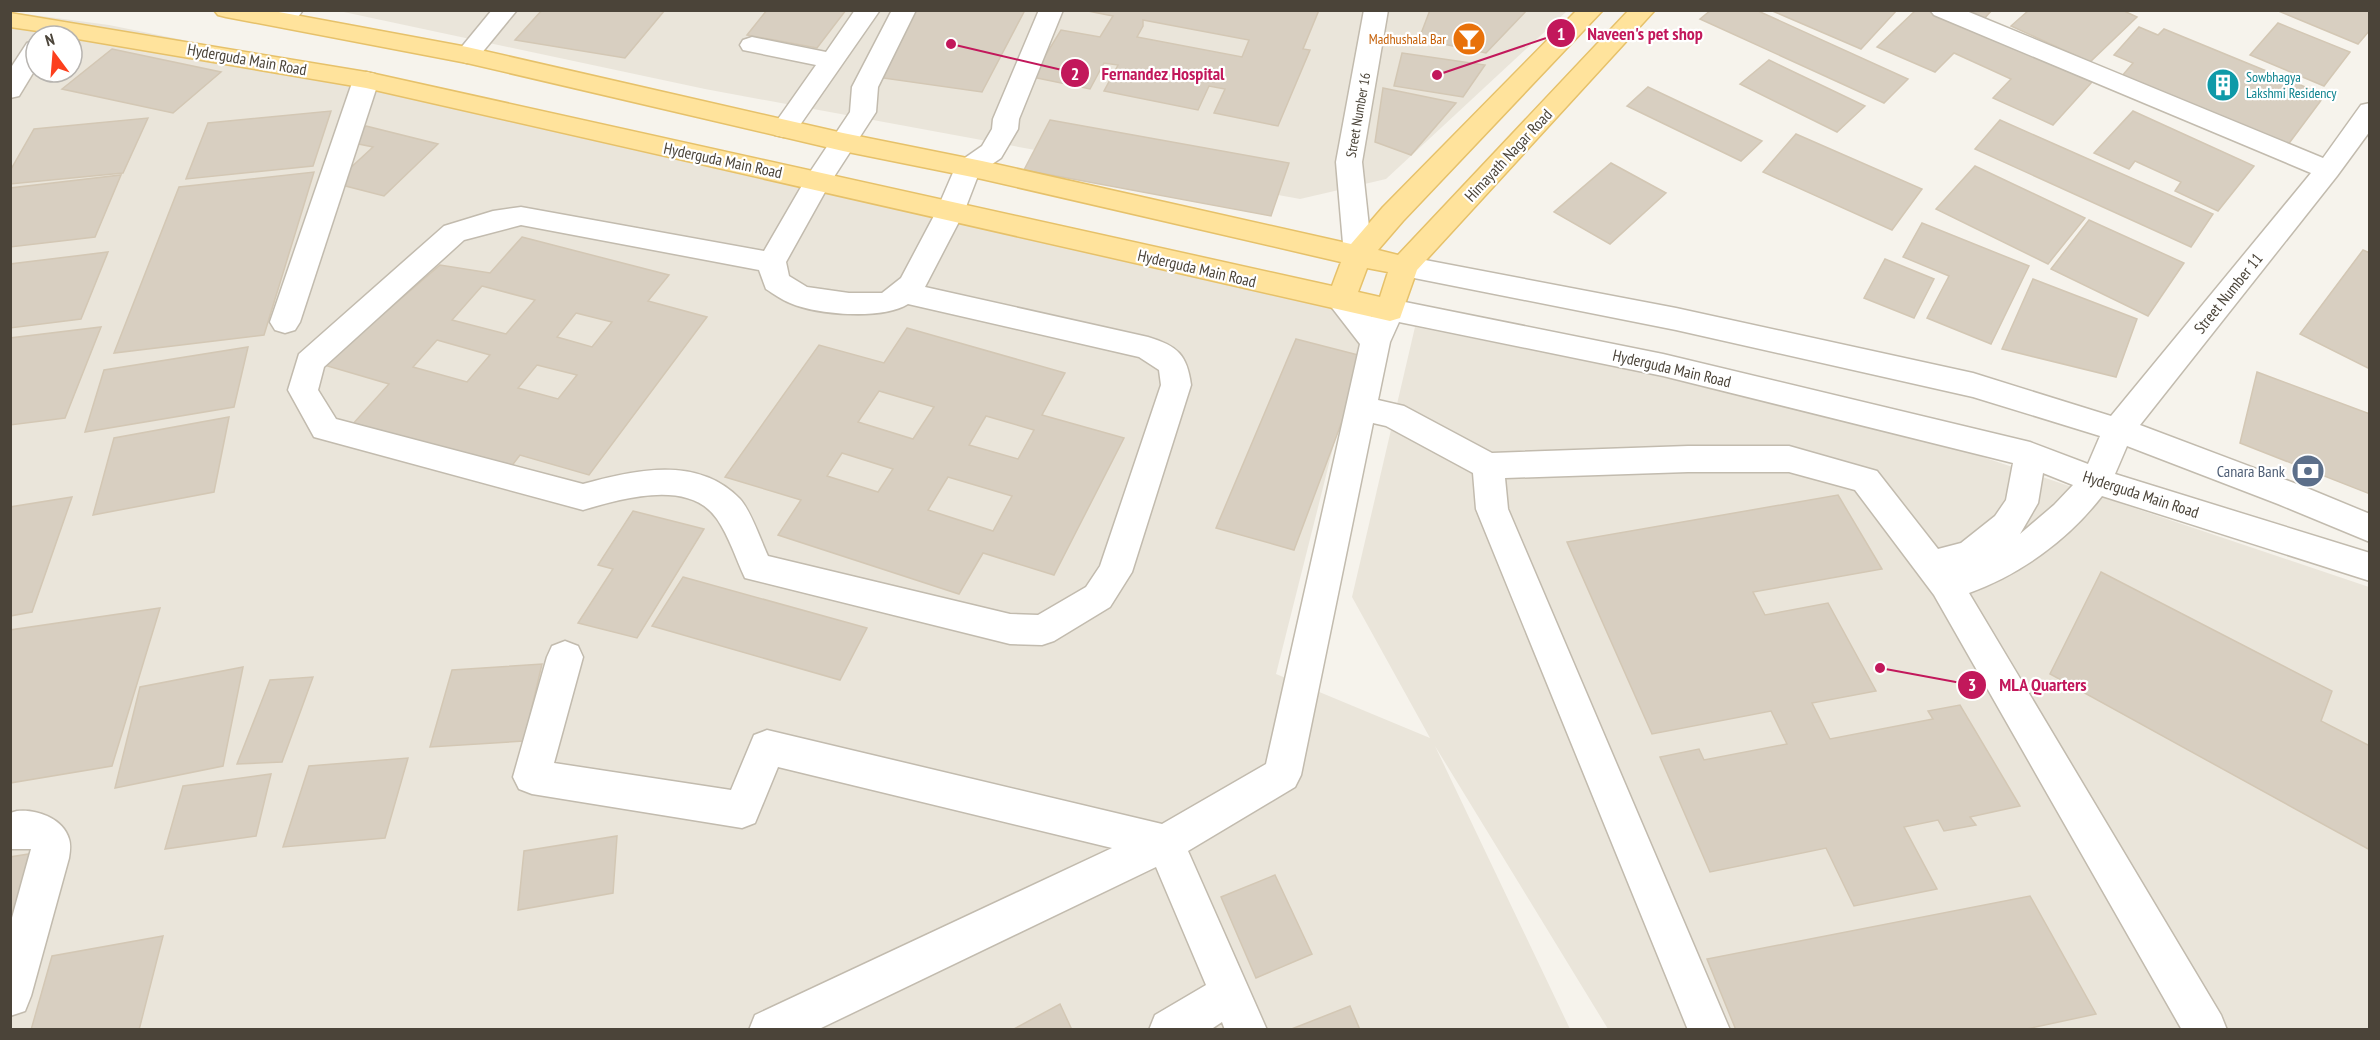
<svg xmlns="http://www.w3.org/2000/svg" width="2380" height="1040" viewBox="0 0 2380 1040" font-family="'PT Sans Narrow',sans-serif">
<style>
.residential{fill:#eae5da;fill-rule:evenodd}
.building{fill:#d8cfc1;stroke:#d3c7b4;stroke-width:1.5;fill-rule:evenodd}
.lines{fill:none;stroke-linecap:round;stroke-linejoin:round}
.minor-casing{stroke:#c2bbae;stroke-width:3}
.major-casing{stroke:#e6c16a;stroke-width:3}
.minor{fill:#fff;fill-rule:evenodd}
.major{fill:#ffe39c;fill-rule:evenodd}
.labels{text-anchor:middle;stroke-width:4.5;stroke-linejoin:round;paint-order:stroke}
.far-food-label{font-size:14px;fill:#c56008;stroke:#fff;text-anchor:end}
.far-culture-label{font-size:14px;fill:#0d838f;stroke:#fff;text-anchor:start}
.far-street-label{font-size:14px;fill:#4b4439;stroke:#fff}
.street-label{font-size:16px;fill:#4b4439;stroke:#fff}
.service-label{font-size:16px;fill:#4e5e75;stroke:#fff;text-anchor:end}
.leader{fill:none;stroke:#c2185b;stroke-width:2}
.callout-dot{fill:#c2185b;stroke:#fff;stroke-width:2}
.mark-label{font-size:18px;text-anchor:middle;font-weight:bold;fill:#fff}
.callout-label{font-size:18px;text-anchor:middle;font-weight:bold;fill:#c2185b;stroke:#fff;stroke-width:4.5;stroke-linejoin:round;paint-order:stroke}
</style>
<rect width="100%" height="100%" fill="#f6f3ec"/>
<g class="residential">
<path d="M339 11H1567L1386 179 1300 199 705 89Z"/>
<path d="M11 12 109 25 449 94 1371 297 1276 674 1430 738 1352 597 1415 327 1637 371 1959 449 2369 587V1029H1608L1435 746 1570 1029 11 1030ZM36 36H72V72H36Z"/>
</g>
<g class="building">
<path d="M542 10H665L625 58 515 40Z"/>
<path d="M767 10H846L817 48 747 35Z"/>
<path d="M914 10H1025L982 92 876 77Z"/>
<path d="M1083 10H1319L1303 49 1310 50 1278 126 1214 113 1225 89 1209 86 1198 110 1104 91 1118 65 1104 63 1090 89 1032 77 1061 30 1100 37 1113 16ZM1143 20 1249 40 1242 57 1137 37 1143 26Z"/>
<path d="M1430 10H1527L1486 53 1419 39Z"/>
<path d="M1711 10H1756L1908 79 1884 103 1700 19Z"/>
<path d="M1770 10H1897L1861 49Z"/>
<path d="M1916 10H1929L2092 82 2053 125 1993 98 2011 79 1954 53 1935 72 1877 47Z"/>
<path d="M1959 10H1992L1983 20Z"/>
<path d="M2029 10H2122L2137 17 2090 62 2011 26Z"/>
<path d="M2276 10H2370V30L2358 44Z"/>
<path d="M2278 23 2350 52 2324 86 2250 55Z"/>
<path d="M2139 27 2158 35 2164 29 2325 95 2287 146 2122 76 2133 63 2114 55Z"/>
<path d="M112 49 221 72 173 113 62 89Z"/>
<path d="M1402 53 1485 65 1463 97 1394 86Z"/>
<path d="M1769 60 1865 106 1837 132 1740 84Z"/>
<path d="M1648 87 1762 141 1741 161 1627 106Z"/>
<path d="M1383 88 1456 103 1411 155 1375 142Z"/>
<path d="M331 111 313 166 186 179 208 123Z"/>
<path d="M2133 111 2254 166 2218 211 2175 191 2181 182 2135 161 2129 169 2094 153Z"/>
<path d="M148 118 123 173 10 184V171L34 129Z"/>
<path d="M1050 120 1289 163 1271 216 1024 170Z"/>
<path d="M2000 120 2213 214 2191 247 1975 149Z"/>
<path d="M366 126 438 144 384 196 334 183 373 147 349 142Z"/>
<path d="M1796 134 1922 189 1892 230 1763 172Z"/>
<path d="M1611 163 1666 193 1610 244 1554 212Z"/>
<path d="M1975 166 2085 218 2048 264 1936 209Z"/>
<path d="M314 172 264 335 114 353 179 187Z"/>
<path d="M121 175 95 237 10 247V188Z"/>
<path d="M2089 220 2184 263 2148 316 2051 269Z"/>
<path d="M1922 223 2029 266 1991 344 1927 318 1949 276 1903 257Z"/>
<path d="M522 237 669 275 648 301 707 317 589 475 520 455 507 472 350 427 389 384 324 365 440 265 490 273ZM482 286 535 300 506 334 452 320ZM576 313 612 322 592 347 557 337ZM437 340 490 355 467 382 413 367ZM537 365 577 375 558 399 518 388Z"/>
<path d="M2363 250 2370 253V369L2300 334Z"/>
<path d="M108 252 81 319 10 328V264Z"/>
<path d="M1885 259 1934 279 1914 318 1864 298Z"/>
<path d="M2033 279 2137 319 2116 377 2002 349Z"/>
<path d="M101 327 65 418 10 425V338Z"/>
<path d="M907 328 1065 373 1042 415 1124 438 1054 575 983 553 959 594 778 535 801 500 725 477 819 345 884 363ZM879 391 934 407 913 439 858 422ZM986 416 1034 430 1018 459 969 445ZM842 453 893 469 878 492 827 476ZM948 477 1012 496 993 531 928 510Z"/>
<path d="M1296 339 1366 357 1294 550 1216 528Z"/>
<path d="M248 347 234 407 85 432 104 370Z"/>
<path d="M2257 372 2370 414V494L2240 443Z"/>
<path d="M229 417 214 492 93 515 114 438Z"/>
<path d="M1838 495 1882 569 1753 592 1765 615 1828 603 1876 691 1812 703 1830 739 1933 719 1928 711 1960 705 2020 806 1970 817 1976 825 1944 831 1938 820 1904 827 1937 889 1854 906 1826 848 1710 872 1660 757 1699 749 1704 760 1787 744 1771 711 1652 734 1567 542Z"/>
<path d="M72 497 32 612 10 616V507Z"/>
<path d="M633 511 704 529 637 638 578 623 613 569 598 565Z"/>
<path d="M2101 572 2332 691 2321 721 2370 746V850L2050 674Z"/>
<path d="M683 577 867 628 840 680 652 626Z"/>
<path d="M160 608 112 766 10 783V630Z"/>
<path d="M542 664 524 741 430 747 452 670Z"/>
<path d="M243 667 223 766 115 788 140 687Z"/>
<path d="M313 677 282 762 237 764 270 680Z"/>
<path d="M408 758 385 838 283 847 309 766Z"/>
<path d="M271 774 256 836 165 849 183 786Z"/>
<path d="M617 836 613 893 518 910 524 851Z"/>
<path d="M35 853 10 932V857Z"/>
<path d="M1275 875 1312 954 1256 978 1221 897Z"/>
<path d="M2030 896 2096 1014 2022 1030H1736L1707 959Z"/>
<path d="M163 936 139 1030H31L52 956Z"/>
<path d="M1060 1004 1072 1030H1012Z"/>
<path d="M1350 1006 1360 1030H1289Z"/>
</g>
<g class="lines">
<g class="minor-casing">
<g id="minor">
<path d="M277 10H303C295 22 287 28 273 24L270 19Z"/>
<path d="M492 10H517L476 60 467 63 458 60 455 55Z"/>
<path d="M855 10H880L793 135 784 137 775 135 771 129 816 65 743 50 740 45 743 40 752 37 826 52Z"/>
<path d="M892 10H916L878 87 876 112 830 183 786 262 789 276 807 287 849 293H882L901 278 936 212 955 168 959 162 982 146 992 129 993 119 1039 10H1063L1019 119 1018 129 1001 158 979 173 964 212 925 287 1148 337C1178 346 1187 355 1191 385L1132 572 1110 607 1054 641 1042 645 1010 644 745 578C736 559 729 536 717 519 689 478 621 499 583 510L314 437 288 390 299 354 444 226 493 211 521 207 764 251 808 175 850 112 852 87ZM521 225 759 270 766 289C774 294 782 300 790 303 818 315 883 320 908 304L1139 357 1159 370 1161 385 1100 566 1086 587 1038 615 1010 614 768 556C761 541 751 511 740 499 698 455 634 470 583 484L336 419 318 390 324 367 464 240Z"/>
<path d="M1364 10H1388L1362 162 1372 255 1368 262 1358 265 1348 262 1344 255 1336 162Z"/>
<path d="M1930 10H1964L2323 158 2361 105 2370 103V131L2337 176 2140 425 2302 486 2370 514V542L2278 504 2127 446 2115 474 2370 553V581L2102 496C2068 540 2021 574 1969 593L2221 1015 2227 1030H2182L1934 595 1855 490 1789 472H1688L1505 478 1508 509 1730 1030H1688L1476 509 1473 473 1386 426 1373 423 1301 775 1295 787 1188 851 1267 1030H1225L1222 1022 1210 1030H1149L1155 1015 1206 985 1156 867 817 1030H749L755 1015 1112 848 778 767 755 823 742 828 532 794 519 789 513 777 547 657 552 646 565 641 578 646 583 657 554 763 731 790 754 735 767 730 1162 824 1266 764 1360 344 1326 300 1331 293C1353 286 1359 302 1372 317L1380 302 1390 299 1663 354 2030 442 2088 464 2100 436 1973 397 1676 330 1404 276 1394 273 1390 266 1394 259 1404 256 1676 308 1973 373 2111 416 2311 173 1934 15ZM1399 322 1663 376 2013 463 2006 500 1995 516 1961 543 1938 549 1877 471 1789 446H1688L1492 453 1404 406 1378 400 1390 342ZM2043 473 2073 485 2054 505 2020 534 2038 503Z"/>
<path d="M36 40V68L19 96 10 98V69L27 43Z"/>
<path d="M366 72 375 74 379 80 300 322 295 330 285 333 275 330 270 322 353 80 357 74Z"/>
<path d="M17 811C36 809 63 818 69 839 71 845 70 852 69 858L31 996 25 1011 10 1016V925L31 849H10V813Z"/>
</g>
</g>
<g class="major-casing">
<path id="major" d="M214 10H268L467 47 843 133 982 161 1351 244 1383 207 1577 10H1603L1403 221 1378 250 1398 255 1629 10H1655L1417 270 1400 318 1390 321 366 88 72 38V36L10 27V13L366 72 1332 286 1341 262 982 179 843 151 467 63 226 17 218 15ZM1367 268 1388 272 1380 297 1358 292Z"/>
</g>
<use href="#minor" class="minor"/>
<use href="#major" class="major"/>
</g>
<defs>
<g id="bar-disc" transform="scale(1.725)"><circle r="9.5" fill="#e8710a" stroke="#fff"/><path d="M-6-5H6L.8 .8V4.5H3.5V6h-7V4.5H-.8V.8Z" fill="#fff"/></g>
<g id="building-disc" transform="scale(1.725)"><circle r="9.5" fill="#0f9aa8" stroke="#fff"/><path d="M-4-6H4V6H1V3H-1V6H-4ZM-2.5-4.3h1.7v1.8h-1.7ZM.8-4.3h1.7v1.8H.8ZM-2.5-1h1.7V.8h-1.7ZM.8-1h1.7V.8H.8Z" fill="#fff"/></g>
<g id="bank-disc" transform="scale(1.725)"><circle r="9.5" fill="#5c6f8a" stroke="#fff"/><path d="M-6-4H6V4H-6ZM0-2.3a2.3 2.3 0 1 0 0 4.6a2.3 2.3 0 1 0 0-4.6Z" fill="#fff"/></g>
</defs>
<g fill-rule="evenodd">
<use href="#bar-disc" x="1469" y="39"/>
<use href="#building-disc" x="2223" y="85"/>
<use href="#bank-disc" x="2308" y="471"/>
</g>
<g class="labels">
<g class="far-food-label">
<text x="1446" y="44">Madhushala Bar</text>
</g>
<g class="far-culture-label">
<text x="2246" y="82">Sowbhagya<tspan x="2246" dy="16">Lakshmi Residency</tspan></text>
</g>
<g class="far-street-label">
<text transform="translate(1358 115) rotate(-80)" y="5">Street Number 16</text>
</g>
<g class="street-label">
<text transform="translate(247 59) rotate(10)" y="6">Hyderguda Main Road</text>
<text transform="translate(1508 155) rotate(-47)" y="6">Himayath Nagar Road</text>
<text transform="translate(723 160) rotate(12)" y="6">Hyderguda Main Road</text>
<text transform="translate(1197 268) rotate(13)" y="6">Hyderguda Main Road</text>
<text transform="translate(2228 293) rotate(-51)" y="6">Street Number 11</text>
<text transform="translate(1672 368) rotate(13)" y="6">Hyderguda Main Road</text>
<text transform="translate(2141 494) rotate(18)" y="6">Hyderguda Main Road</text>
</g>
<g class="service-label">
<text x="2285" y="477">Canara Bank</text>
</g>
</g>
<path class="leader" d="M1437 75L1561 33M951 44L1075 73M1880 668L1972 685"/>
<g class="callout-dot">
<circle cx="1437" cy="75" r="6"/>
<circle cx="951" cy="44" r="6"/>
<circle cx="1880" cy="668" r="6"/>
<circle cx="1561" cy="33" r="15"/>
<circle cx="1075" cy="73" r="15"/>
<circle cx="1972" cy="685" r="15"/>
</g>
<g class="mark-label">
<text x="1561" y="40">1</text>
<text x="1075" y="80">2</text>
<text x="1972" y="691">3</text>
</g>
<g class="callout-label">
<text x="1645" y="40">Naveen's pet shop</text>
<text x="1163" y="80">Fernandez Hospital</text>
<text x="2043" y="691">MLA Quarters</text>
</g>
<rect width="2380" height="1040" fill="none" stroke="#4b4439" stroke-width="24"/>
<g transform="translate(54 54) rotate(344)"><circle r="28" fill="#ffffff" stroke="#b7b4b0" stroke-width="1.5"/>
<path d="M0-4.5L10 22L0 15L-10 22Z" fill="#fc3f1d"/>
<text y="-9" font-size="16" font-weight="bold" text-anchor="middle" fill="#4b4439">N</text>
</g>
</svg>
